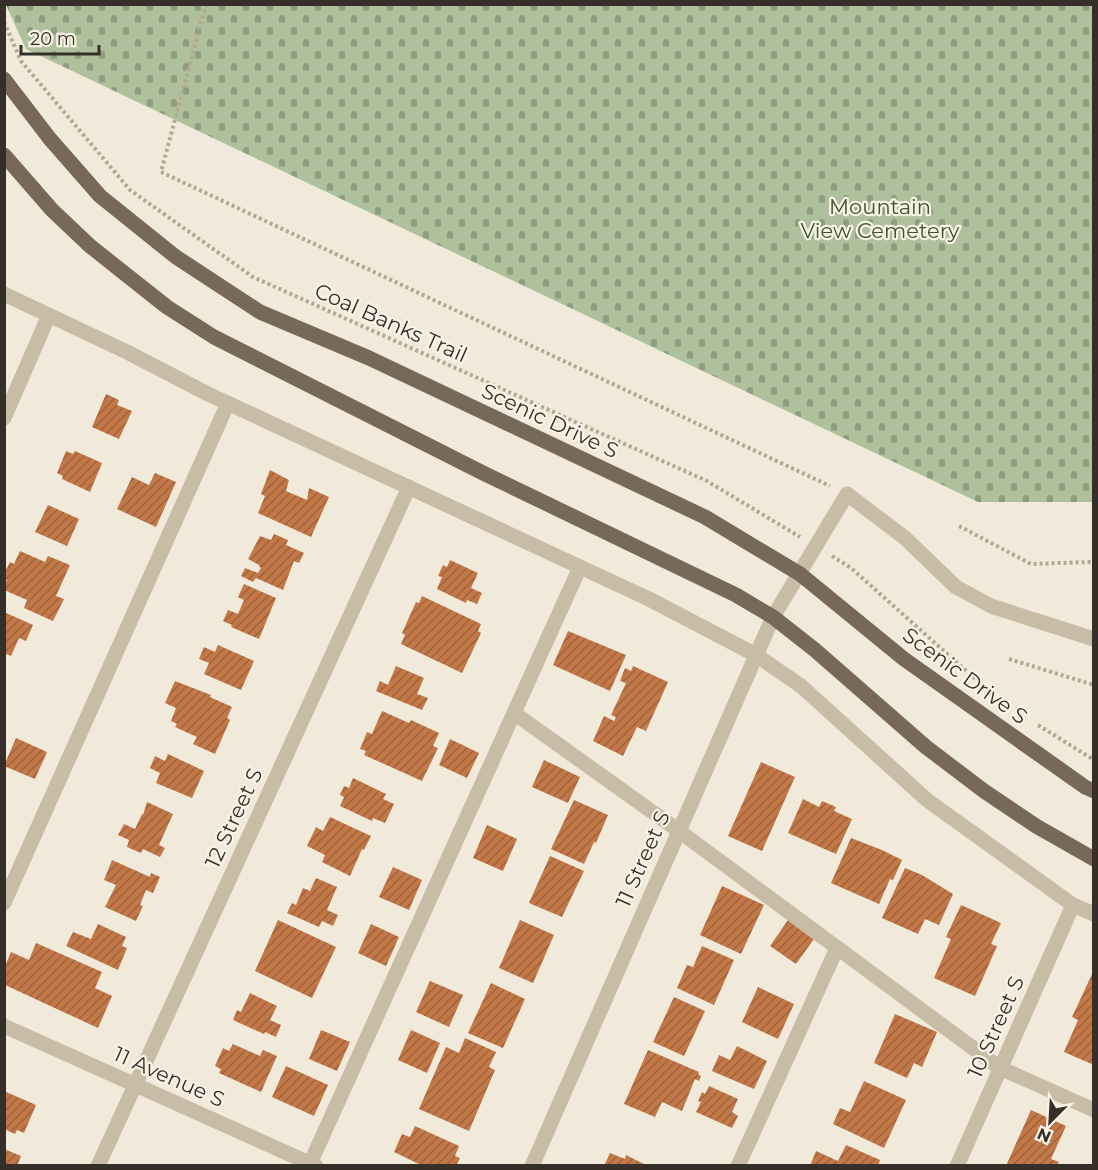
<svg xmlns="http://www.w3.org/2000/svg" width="1098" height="1170" viewBox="0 0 1098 1170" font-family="Montserrat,sans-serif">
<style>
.cemetery{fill:url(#cemetery-stones)}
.building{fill:url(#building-hatch)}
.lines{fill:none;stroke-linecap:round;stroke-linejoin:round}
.path{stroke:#b5a692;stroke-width:4;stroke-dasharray:3 3;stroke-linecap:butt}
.minor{stroke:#c9bca7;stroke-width:15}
.major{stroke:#776859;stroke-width:15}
.labels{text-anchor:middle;stroke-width:4.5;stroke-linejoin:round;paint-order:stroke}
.park-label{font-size:21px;fill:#3f532c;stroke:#f9f3e7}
.street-label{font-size:21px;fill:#362e28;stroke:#f9f3e7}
</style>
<defs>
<pattern id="cemetery-stones" width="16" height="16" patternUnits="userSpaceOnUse" patternTransform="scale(1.5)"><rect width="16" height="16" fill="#aec09c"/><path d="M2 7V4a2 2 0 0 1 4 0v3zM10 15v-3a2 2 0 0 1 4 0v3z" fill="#8e9c7f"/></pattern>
<pattern id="building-hatch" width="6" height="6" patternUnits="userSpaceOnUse" patternTransform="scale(1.5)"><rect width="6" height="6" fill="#c37848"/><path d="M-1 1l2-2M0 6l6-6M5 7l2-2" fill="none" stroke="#9f633c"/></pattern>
</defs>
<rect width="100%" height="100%" fill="#f1eadb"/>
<path class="cemetery" d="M6 5H1093V502H978L26 49Z"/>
<g class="building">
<path d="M106 394 119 400 117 405 132 411 119 439 92 427Z"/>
<path d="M66 451 73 454 75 451 102 463 90 492 62 479 63 476 57 473Z"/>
<path d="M270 470 289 480 286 491 307 500 309 488 329 497 311 537 258 513 265 496 261 494Z"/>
<path d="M155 473 176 482 156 527 117 509 132 477 149 485Z"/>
<path d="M48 505 79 519 67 546 35 532Z"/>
<path d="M274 534 288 540 286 545 304 553 299 563 294 561 283 590 256 578 253 582 241 576 245 568 258 573 261 568 259 566V565L248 559 260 536 271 540Z"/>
<path d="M20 551 45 562 48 556 70 565 56 596 64 599 53 621 24 608 27 600 4 590V586L7 580 4 579V574L10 562 14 564Z"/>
<path d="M450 560 478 573 471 588 482 593 477 604 467 600 466 603 437 589 442 577 438 576 443 565 447 567Z"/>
<path d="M244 584 276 598 259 639 231 627 232 625 223 621 228 610 238 614 244 600 238 597Z"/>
<path d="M422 596 481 624 478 631 481 633 462 673 401 644 405 635 402 633 416 602 419 603Z"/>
<path d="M4 612 33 625 26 641 19 638 11 656 4 653Z"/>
<path d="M568 631 626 655 610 691 553 665Z"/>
<path d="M218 645 254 661 241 690 204 674 209 663 199 659 204 647 215 652Z"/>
<path d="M396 666 424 678 417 694 428 698 422 710 376 691 380 681 388 685Z"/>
<path d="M633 666 668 682 646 731 637 727 623 756 593 741 604 716 614 721 616 717 611 715 626 683 620 681 625 668 631 671Z"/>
<path d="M175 681 211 695 210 697 232 707 227 718 230 720 215 754 193 744 197 737 175 727 177 724 171 721 176 708 165 703Z"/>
<path d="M382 711 409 723 411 720 439 733 433 746 438 748 422 781 364 755 366 751 360 749 367 732 372 734Z"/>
<path d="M16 738 47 752 35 779 4 766Z"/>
<path d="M450 739 479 753 467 778 439 765Z"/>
<path d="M168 754 204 771 192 798 156 783 160 773 150 768 155 756 165 761Z"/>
<path d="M544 760 580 777 568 803 532 787Z"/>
<path d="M761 762 795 777 762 851 728 836Z"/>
<path d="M353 778 386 794 383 799 394 804 385 823 373 818 372 821 340 806 344 797 340 795 344 786 349 788Z"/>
<path d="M803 799 819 807 822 801 836 807 834 811 852 819 836 854 788 833Z"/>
<path d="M574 800 608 815 596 843 594 842 584 864 551 849Z"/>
<path d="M147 802 173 814 159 845 165 848 160 857 143 849 141 853 127 847 129 840 118 835 124 824 135 829 142 814 143 815Z"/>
<path d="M330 817 371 836 364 850 362 849 350 876 322 862 325 855 307 846 316 827 323 831Z"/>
<path d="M487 825 517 839 503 871 473 858Z"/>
<path d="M851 838 882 850 902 860 893 880 890 879 879 904 831 883Z"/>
<path d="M550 856 584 871 562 917 529 903Z"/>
<path d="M112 860 150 877 151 873 160 877 153 893 146 890 140 905 143 906 136 921 105 907 116 885 104 880Z"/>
<path d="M393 867 422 880 409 910 379 897Z"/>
<path d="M905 868 922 875 953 894 939 925 925 919 918 934 882 918Z"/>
<path d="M316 878 337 887 327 910 338 915 333 926 322 921 319 927 287 913 292 903 296 905 303 888 310 891Z"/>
<path d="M722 886 764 905 741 954 700 935Z"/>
<path d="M961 905 1001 923 991 944 997 946 975 996 934 978 951 939 946 937Z"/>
<path d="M278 920 336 947 312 998 255 971Z"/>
<path d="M520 920 554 935 533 983 499 968Z"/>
<path d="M788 920 814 939 796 964 770 946Z"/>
<path d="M98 924 126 937 122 946 127 948 118 970 66 946 73 932 91 939Z"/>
<path d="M371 924 399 937 386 966 358 953Z"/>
<path d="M36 943 102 972 95 988 112 996 98 1028 5 985V966L11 952 29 960Z"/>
<path d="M702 946 734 960 714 1005 677 988 687 965 693 967Z"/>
<path d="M1094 970V1065L1064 1052 1078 1020 1072 1017Z"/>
<path d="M430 981 463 995 449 1027 416 1012Z"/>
<path d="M491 983 525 999 503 1048 468 1033Z"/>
<path d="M758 987 794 1004 778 1039 742 1022Z"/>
<path d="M250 993 277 1006 270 1020 281 1025 276 1037 265 1032 264 1034 233 1020 237 1010 241 1012Z"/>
<path d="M674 997 705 1011 684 1056 653 1042Z"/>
<path d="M895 1014 937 1032 922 1067 914 1063 907 1078 874 1063Z"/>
<path d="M321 1030 350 1042 337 1071 309 1059Z"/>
<path d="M411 1030 440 1043 427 1073 398 1060Z"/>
<path d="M465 1038 496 1052 489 1067 495 1070 469 1131 419 1109 446 1047 459 1053Z"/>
<path d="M233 1044 260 1056 263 1050 277 1056 261 1092 219 1073 221 1069 215 1066 223 1048 229 1051Z"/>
<path d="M737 1046 767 1061 754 1089 712 1071 719 1055 730 1060Z"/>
<path d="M648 1050 699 1072 698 1074 701 1076 699 1081 695 1079 682 1111 662 1102 655 1117 624 1104Z"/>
<path d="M286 1066 328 1085 314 1116 272 1097Z"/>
<path d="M864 1081 906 1100 884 1148 833 1124 840 1108 850 1112Z"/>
<path d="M709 1086 738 1099 732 1112 738 1116 732 1128 696 1112 701 1102 698 1101 702 1092 705 1094Z"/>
<path d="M4 1091 36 1105 24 1133 17 1130 15 1134 4 1129Z"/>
<path d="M1031 1110 1066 1126 1051 1159 1059 1162 1057 1166H1006Z"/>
<path d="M415 1126 459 1146 455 1156 460 1158 456 1166H423L394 1152 402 1134 410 1137Z"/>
<path d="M846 1145 880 1160 878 1166H810L816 1151 838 1161Z"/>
<path d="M4 1149 21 1156 17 1166H4Z"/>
<path d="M610 1153 625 1159 626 1155 648 1166H604Z"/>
</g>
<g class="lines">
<g class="path">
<path d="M206 4 161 172 830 486"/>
<path d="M4 22 21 61 130 190 253 277 707 481 800 537"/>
<path d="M959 526 1031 564 1089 562 1094 563"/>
<path d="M832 556 851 568 990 692"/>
<path d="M1009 659 1094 685"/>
<path d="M1038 725 1094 760"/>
</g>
<g class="minor">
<path d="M4 294 127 352 208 394 649 599 756 655 801 686 927 800 1073 905 1094 914"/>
<path d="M4 418 49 315"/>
<path d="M514 713 679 831 1000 1068 1094 1110"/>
<path d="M4 903 228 403"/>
<path d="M4 1026 316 1166"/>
<path d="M98 1166 409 487"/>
<path d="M309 1166 580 567"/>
<path d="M532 1166 773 617 847 494 905 538 956 587 991 606 1094 639"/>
<path d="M738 1166 837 948"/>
<path d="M957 1166 1073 905"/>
</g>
<g class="major">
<path d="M4 79 50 139 100 196 176 257 260 312 369 358 705 517 800 574 904 659 1085 787 1094 791"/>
<path d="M4 155 52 210 90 246 167 307 214 337 483 473 736 595 773 617 815 650 926 747 984 791 1036 826 1094 859"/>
</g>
</g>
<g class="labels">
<g class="park-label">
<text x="880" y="214">Mountain<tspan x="880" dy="24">View Cemetery</tspan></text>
</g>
<g class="street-label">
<text transform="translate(391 323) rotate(24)" y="7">Coal Banks Trail</text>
<text transform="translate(550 421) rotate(25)" y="7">Scenic Drive S</text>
<text transform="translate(965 676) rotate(36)" y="7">Scenic Drive S</text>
<text transform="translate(234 818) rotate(-65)" y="7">12 Street S</text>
<text transform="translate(643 859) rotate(-66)" y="7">11 Street S</text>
<text transform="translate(996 1027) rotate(-66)" y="7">10 Street S</text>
<text transform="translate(169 1077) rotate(24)" y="7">11 Avenue S</text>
</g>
</g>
<rect width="1098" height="1170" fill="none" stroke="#362e28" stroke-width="12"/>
<g transform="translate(1050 1122) rotate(204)" stroke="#f9f3e7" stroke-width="4.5" paint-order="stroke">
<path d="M0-4.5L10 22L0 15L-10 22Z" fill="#362e28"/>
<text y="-9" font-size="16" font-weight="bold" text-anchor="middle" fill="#362e28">N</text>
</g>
<path d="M21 45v9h78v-9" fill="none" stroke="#362e28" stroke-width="3"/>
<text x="30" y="45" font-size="18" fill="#362e28" stroke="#f9f3e7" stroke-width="4.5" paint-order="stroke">20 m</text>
</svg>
